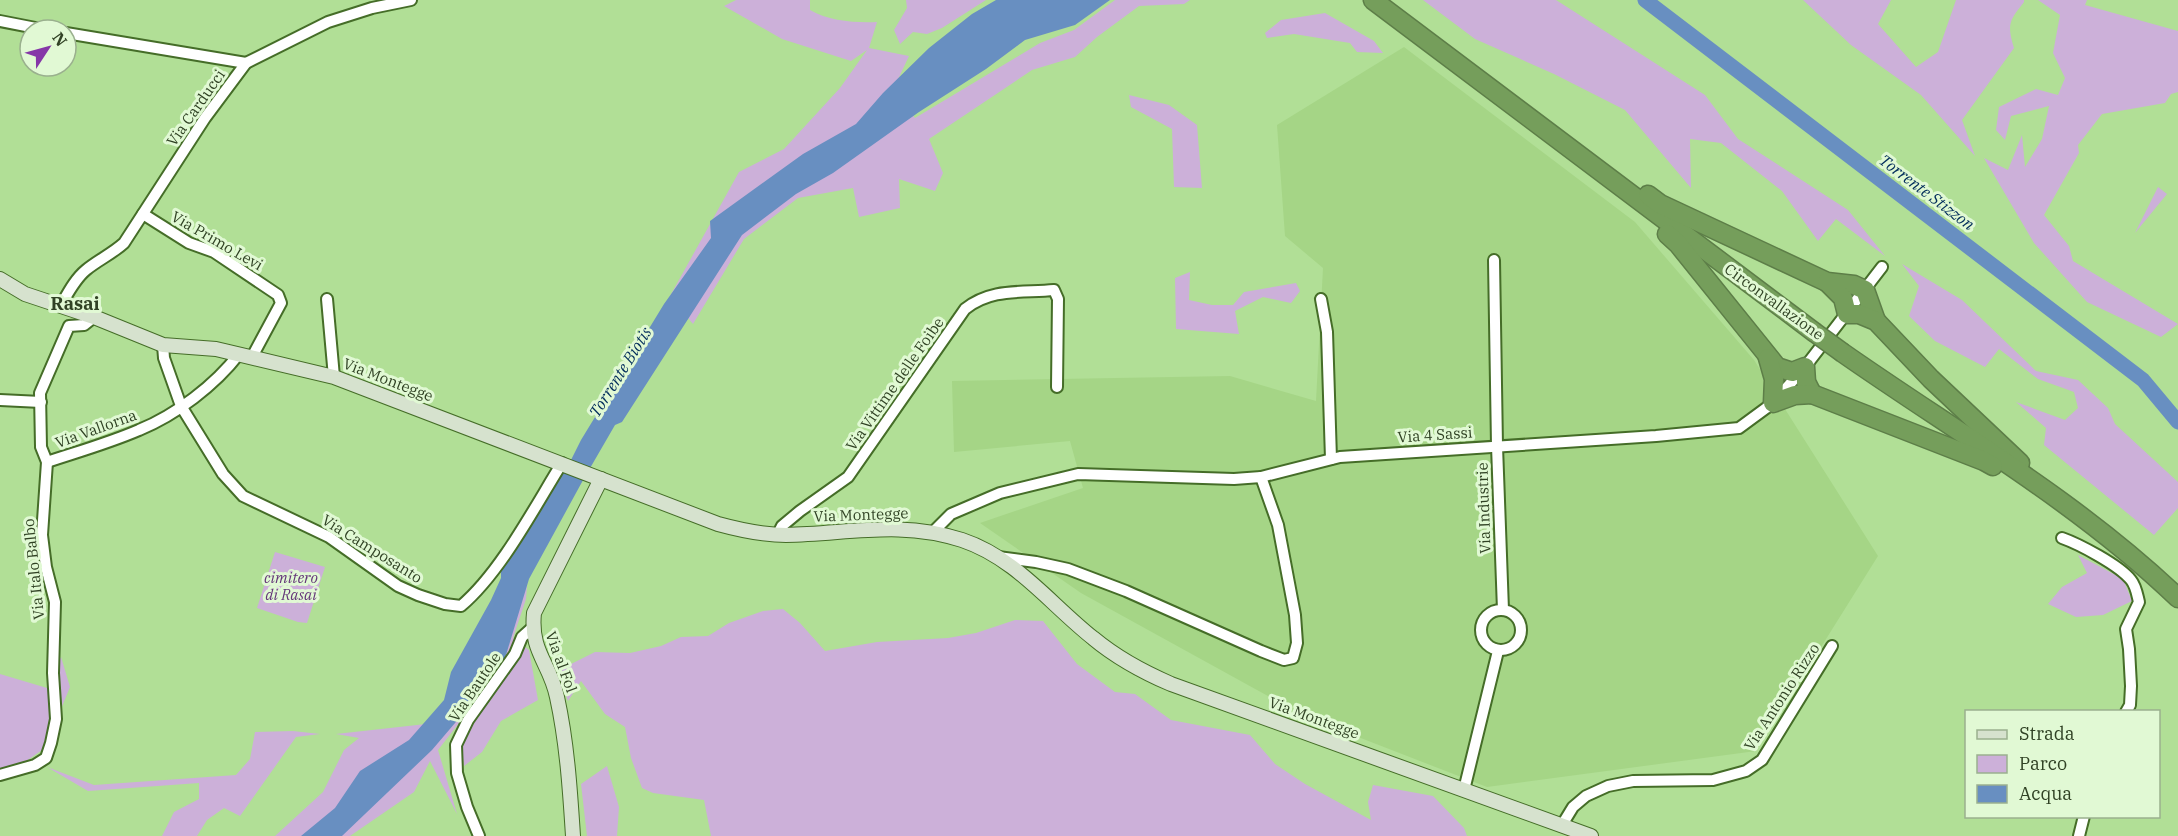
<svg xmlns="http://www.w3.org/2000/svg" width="2178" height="836" viewBox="0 0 2178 836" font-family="'IBM Plex Serif',serif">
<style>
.built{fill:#a5d586}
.green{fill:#ccb0d9}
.water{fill:#688fc1}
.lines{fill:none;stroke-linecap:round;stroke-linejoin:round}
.river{stroke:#688fc1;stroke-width:15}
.street-casing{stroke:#456d28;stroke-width:14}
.secondary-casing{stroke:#456d28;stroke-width:16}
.highway-casing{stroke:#5d7e48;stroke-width:21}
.street{stroke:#fff;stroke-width:10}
.secondary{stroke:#d6e2ce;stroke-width:14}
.highway{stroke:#759e5b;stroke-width:18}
.highway-bridge-casing{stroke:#5d7e48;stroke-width:21;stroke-linecap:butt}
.highway-bridge{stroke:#759e5b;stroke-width:18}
.labels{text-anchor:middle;stroke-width:6;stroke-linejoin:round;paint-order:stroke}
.street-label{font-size:15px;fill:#304224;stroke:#e1f9d4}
.park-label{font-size:15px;font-style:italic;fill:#643679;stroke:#e1f9d4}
.water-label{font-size:16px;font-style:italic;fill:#012c5a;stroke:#e1f9d4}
.quarter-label{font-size:18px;font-weight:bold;fill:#304224;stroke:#e1f9d4}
</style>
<rect width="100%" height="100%" fill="#b1df96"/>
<path class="built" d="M1404 47 1635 222 1754 360 1878 556 1756 751 1487 787 1304 716 1081 593 980 523 1083 488 1070 441 954 452 952 381 1230 376 1316 401 1323 268 1285 236 1277 125Z"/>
<g class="green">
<path d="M736 0H810V10C829 21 855 23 877 22L869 48 909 56 893 90 915 118 1040 43 1074 30 1115 0H1190L1184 4 1139 6 1097 37 1075 57 1032 70 929 139 943 173 935 191 899 179 900 208 859 217 853 188 798 198 744 239 693 324 670 296 739 172 784 149 840 88 867 50 851 61 782 39 724 6Z"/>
<path d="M906 0H986L942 28 927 34 913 32 900 44 894 30 907 8Z"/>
<path d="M1423 0H1556L1705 95 1738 139 1848 210 1885 256 1836 219 1818 241 1782 191 1721 143 1690 139 1691 188 1625 110 1554 74 1475 39Z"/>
<path d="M1803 0H1891L1878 24 1916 67 1938 52 1956 0H2024V2C2009 21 2007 24 2014 48L1962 120 1975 156 1921 95 1851 45Z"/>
<path d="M2038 0H2087L2085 5 2178 31V92L2171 94 2165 103 2102 114 2078 145 2079 153 2044 215 2069 246 2073 261 2178 324 2161 337 2087 302 2034 243 1984 158 2008 170 2022 135 2025 167 2042 139 2049 106 2011 116 2005 140 1996 130 1999 107 2036 89 2058 95 2065 78 2053 53 2060 15Z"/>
<path d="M1325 13 1374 41 1383 53 1357 52 1350 43 1294 34 1267 38 1265 33 1281 20Z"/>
<path d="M1129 95 1169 105 1197 125 1202 188 1174 187 1172 129 1131 107Z"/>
<path d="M2158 187 2167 194 2135 233Z"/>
<path d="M1902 264 1962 300 2036 371 2078 380 2108 408 2115 424 2178 482V508L2154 535 2044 445 2046 428 2016 402 2065 420 2078 408 2074 392 2038 379 1999 349 1985 367 1935 341 1909 316 1919 286Z"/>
<path d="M1190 272 1189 300 1212 305H1233L1244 292 1296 283 1300 291 1291 303 1263 297 1235 311 1239 334 1176 329 1175 278Z"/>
<path d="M275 552 325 567 307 623 298 622 257 608Z"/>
<path d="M2078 555 2123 579 2132 601 2103 615 2076 617 2048 604 2062 587 2087 573Z"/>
<path d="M528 573 526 599 513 638 529 650 538 700 501 721 482 752 464 766 459 723 438 750 457 814 430 761 414 792 350 836H275L323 792 344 750 359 738 336 734 426 724 449 695Z"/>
<path d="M783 609 800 623 825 651 877 642 948 638 976 633 1015 620 1043 621 1077 664 1115 692 1135 694 1171 720 1250 735 1275 764 1305 784 1371 820 1368 802 1373 785 1433 796 1464 828 1467 836H711L704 800 653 793 642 788 631 758 625 727 605 714 581 681 568 701 557 671 595 652 630 653 661 646 681 637 708 636 729 623 763 611Z"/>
<path d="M61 657 70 687 45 748 22 764 0 770V674L47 688Z"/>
<path d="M293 731 320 734 296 737 240 816 224 808 207 820 197 836H162L174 812 199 799V783L88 791 47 767 94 785 236 775 250 759 255 732Z"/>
<path d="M607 766 619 807 617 836H587L581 784Z"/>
</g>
<path class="water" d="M996 0H1110L1075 25 1025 40 986 69 919 112 833 173 796 194 742 235 622 422 615 425 582 482 529 579 506 655 484 689 432 750 342 836H301L335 808 360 771 409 740 444 700 451 672 491 600 501 578V567L557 479 565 472 581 440 664 304 711 238 710 221 803 154 856 124 883 93 929 48 972 14Z"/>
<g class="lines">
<path class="river" d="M1645 0 2143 380 2178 422"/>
<g class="street-casing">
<g id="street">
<path d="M0 21 46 30"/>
<path d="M66 33 246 63"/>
<path d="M143 214 189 243 214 252 278 295 281 303 252 357"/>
<path d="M1494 260 1497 446 1503 610"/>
<path d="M327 299 334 377"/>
<path d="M1321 299 1327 332 1331 459"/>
<path d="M61 305C68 293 75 279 86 270 98 260 112 254 124 243L205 118 246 63 328 22 372 8 411 0"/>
<path d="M163 345 164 358 181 406 223 474 243 496 329 537 398 586 418 595 445 604 461 606C501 572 534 508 562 463"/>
<path d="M0 400 41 402"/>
<path d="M47 462C77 452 109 443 139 430 176 415 215 385 239 354"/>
<path d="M933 532 951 514 1000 493 1078 474 1234 479 1261 477 1340 457 1656 436 1739 428 1773 403 1805 367 1882 267"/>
<path d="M778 534 782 526 800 511 848 477 965 309C991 288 1021 293 1054 290L1058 299 1057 387"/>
<path d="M2062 538C2079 544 2119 565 2131 580 2136 586 2137 594 2139 602L2126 629 2129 649 2131 686 2130 705 2126 712"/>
<path d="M998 557 1036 562 1068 569 1126 591 1261 651 1284 660 1293 658 1297 643 1295 615 1278 525 1261 477"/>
<circle cx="1501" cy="630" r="20"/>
<path d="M0 775 35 765 46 758 51 743 56 719 53 673 55 602 46 567 42 535 47 462 41 447 40 393 69 326 84 325 94 317"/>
<path d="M1464 790 1498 651"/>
<path d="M1562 825 1573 807 1586 796 1608 786 1633 781 1713 780 1746 771 1762 760 1832 646"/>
<path d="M479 836 467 807 457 773 456 745 468 720 515 654 522 637 532 628"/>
<path d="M2079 836 2084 816"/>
</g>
</g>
<g class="secondary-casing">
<g id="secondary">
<path d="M0 279 25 294 94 317 163 345 216 349 334 377 718 524C740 530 762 535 786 535 848 534 900 520 962 540 1016 558 1050 604 1093 638 1117 658 1143 672 1171 684L1591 836"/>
<path d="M573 836C570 789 567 743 557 697 550 663 530 652 534 613L601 479"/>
</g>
</g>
<g class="highway-casing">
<g id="highway">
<path d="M1373 0 1814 332"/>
<path d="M1648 195 1660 204 1827 282 1854 285 1865 290 1876 321"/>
<path d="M1667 234 1678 244 1777 367 1792 372 1805 367 1806 382 1812 394"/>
<path d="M1827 282 1843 298 1847 314H1859L1876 321 1931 379 2020 463"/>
<path d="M1843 353C1956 432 2078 502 2178 598"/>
<path d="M1768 358 1774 379 1773 403 1795 395 1812 394 1984 461 1993 466"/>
</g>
</g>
<use href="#street" class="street"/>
<use href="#secondary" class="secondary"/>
<use href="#highway" class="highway"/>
<g class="highway-bridge-casing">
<path id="highway-bridge" d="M1814 332 1843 353"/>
</g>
<use href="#highway-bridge" class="highway-bridge"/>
</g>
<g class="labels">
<g class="street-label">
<text transform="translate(196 108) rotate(-55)" y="5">Via Carducci</text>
<text transform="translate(217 241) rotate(30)" y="5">Via Primo Levi</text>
<text transform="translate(1774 302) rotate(36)" y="5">Circonvallazione</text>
<text transform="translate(388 380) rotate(21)" y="5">Via Montegge</text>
<text transform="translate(895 384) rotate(-55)" y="5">Via Vittime delle Foibe</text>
<text transform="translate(96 429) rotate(-20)" y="5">Via Vallorna</text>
<text transform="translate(1435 435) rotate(-4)" y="5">Via 4 Sassi</text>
<text transform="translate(1484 508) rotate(-92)" y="5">Via Industrie</text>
<text transform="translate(861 515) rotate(-2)" y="5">Via Montegge</text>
<text transform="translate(372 549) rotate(32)" y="5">Via Camposanto</text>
<text transform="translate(34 569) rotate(-96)" y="5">Via Italo Balbo</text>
<text transform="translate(561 662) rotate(70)" y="5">Via al Fol</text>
<text transform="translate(475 687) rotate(-56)" y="5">Via Bautole</text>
<text transform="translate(1782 697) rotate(-57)" y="5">Via Antonio Rizzo</text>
<text transform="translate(1314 718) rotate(20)" y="5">Via Montegge</text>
</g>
<g class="park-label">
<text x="291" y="583">cimitero<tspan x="291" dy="17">di Rasai</tspan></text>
</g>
<g class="water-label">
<text transform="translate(1927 192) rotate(37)" y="6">Torrente Stizzon</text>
<text transform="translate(620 372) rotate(-58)" y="6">Torrente Biotis</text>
</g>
<g class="quarter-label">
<text x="75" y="310">Rasai</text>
</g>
</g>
<rect x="1965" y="710" width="195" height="108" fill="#e1f9d4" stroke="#9ab08e" stroke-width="1.5"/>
<rect x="1977" y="730" width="30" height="9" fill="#d6e2ce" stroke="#9ab08e" stroke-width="1.5"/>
<text x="2019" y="740" font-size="18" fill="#304224">Strada</text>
<rect x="1977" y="755" width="30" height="18" fill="#ccb0d9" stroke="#9ab08e" stroke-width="1.5"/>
<text x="2019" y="770" font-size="18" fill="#304224">Parco</text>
<rect x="1977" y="785" width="30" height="18" fill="#688fc1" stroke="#9ab08e" stroke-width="1.5"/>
<text x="2019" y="800" font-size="18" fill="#304224">Acqua</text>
<g transform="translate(48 48) rotate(54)"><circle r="28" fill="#e1f9d4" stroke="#9ab08e" stroke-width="1.5"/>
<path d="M0-4.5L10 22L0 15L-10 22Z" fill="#8637a8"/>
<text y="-9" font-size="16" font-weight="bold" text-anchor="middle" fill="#304224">N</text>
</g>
</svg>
